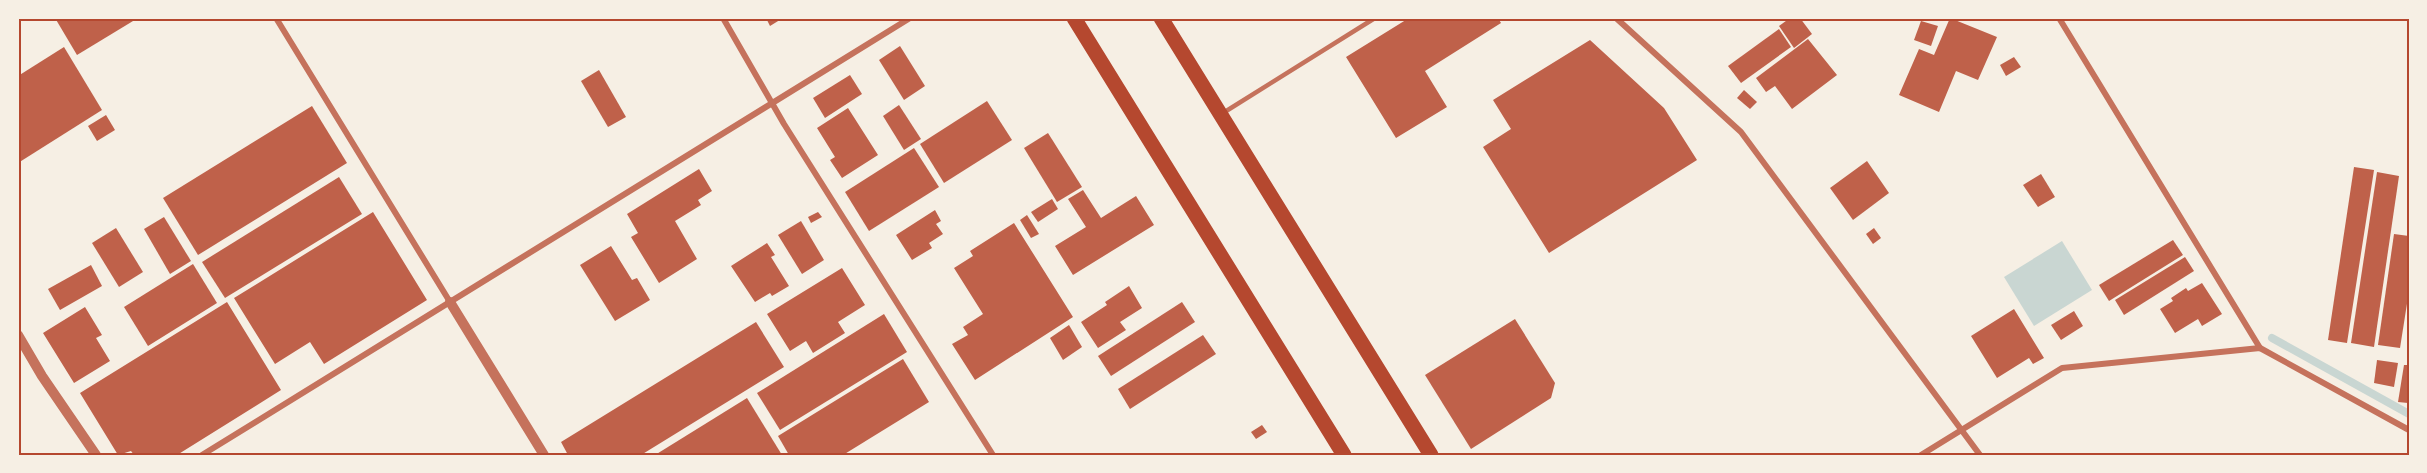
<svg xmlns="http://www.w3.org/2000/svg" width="2427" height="473" viewBox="0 0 2427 473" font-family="'Noto Serif',serif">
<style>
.water{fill:#c9d6d2}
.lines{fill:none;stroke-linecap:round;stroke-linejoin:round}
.stream{stroke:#c9d6d2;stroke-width:8}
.building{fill:#bf614a}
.service{stroke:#c5725c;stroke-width:4.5}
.minor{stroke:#c5725c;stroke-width:6}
.tertiary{stroke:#c5725c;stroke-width:10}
.primary{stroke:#b5482f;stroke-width:15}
.neatline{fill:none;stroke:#b5482f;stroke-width:2}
</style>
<rect width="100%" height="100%" fill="#f6efe4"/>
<path class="water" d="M2062 241 2092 290 2034 326 2004 277Z"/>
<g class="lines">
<path class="stream" d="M2272 338 2409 414"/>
</g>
<g class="building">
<path d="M55 18H138L77 55Z"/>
<path d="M766 18H783L770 26Z"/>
<path d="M1409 18H1498L1501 23 1425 71 1447 107 1396 138 1346 57Z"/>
<path d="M1790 18H1800L1812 34 1794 48 1779 26Z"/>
<path d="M1950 18 1997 37 1978 80 1956 71 1939 112 1899 95 1919 49 1934 55Z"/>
<path d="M1921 21 1938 26 1931 46 1914 40Z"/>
<path d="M1779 29 1791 47 1741 83 1728 66Z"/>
<path d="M1808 39 1837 75 1792 109 1775 86 1766 92 1756 78Z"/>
<path d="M1590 40 1664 108 1697 160 1549 253 1483 147 1511 129 1493 100Z"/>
<path d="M900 46 925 86 904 100 879 60Z"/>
<path d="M64 47 102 110 18 163V76Z"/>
<path d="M2014 57 2021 67 2006 76 2000 65Z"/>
<path d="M599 70 626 117 608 127 581 81Z"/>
<path d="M850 75 862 94 825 118 813 98Z"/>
<path d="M1744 90 1757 102 1750 109 1737 98Z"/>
<path d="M987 101 1012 140 944 183 920 144Z"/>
<path d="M899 105 921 139 904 150 883 116Z"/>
<path d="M312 106 347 163 198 255 163 198Z"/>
<path d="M848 108 878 155 842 178 830 160 835 157 817 128Z"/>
<path d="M106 115 115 130 97 141 88 126Z"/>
<path d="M1048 133 1082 187 1057 202 1024 148Z"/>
<path d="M914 148 939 187 869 231 845 192Z"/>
<path d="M1867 161 1889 193 1853 220 1830 188Z"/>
<path d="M2354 167 2374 170 2347 343 2328 340Z"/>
<path d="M699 169 712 191 698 200 701 205 675 221 697 259 659 283 631 237 638 233 627 214Z"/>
<path d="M2377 172 2399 176 2374 347 2351 343Z"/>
<path d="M2041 174 2055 197 2038 207 2023 185Z"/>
<path d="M339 177 362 214 225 298 202 262Z"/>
<path d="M1083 190 1101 218 1136 196 1154 225 1073 275 1055 246 1086 227 1068 199Z"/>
<path d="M1052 199 1058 209 1038 222 1031 212Z"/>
<path d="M935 210 941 221 936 224 943 234 929 243 932 248 912 260 896 235Z"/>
<path d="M373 212 427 300 324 364 310 342 275 364 234 298Z"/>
<path d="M818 212 822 217 811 223 808 217Z"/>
<path d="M1027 215 1039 234 1031 238 1020 220Z"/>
<path d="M164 217 191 261 170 274 144 229Z"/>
<path d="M801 221 824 260 802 274 778 235Z"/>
<path d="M1014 223 1073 317 975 380 952 344 968 335 963 327 983 314 954 268 973 256 970 251Z"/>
<path d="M116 228 143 272 119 287 92 243Z"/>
<path d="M1874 228 1881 238 1873 244 1866 234Z"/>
<path d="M2394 234 2409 236V291L2400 348 2378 345Z"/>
<path d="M2173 240 2183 255 2109 301 2099 285Z"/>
<path d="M767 243 775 255 771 257 789 286 772 296 770 293 755 302 731 266Z"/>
<path d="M611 246 632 280 637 278 650 300 615 321 580 265Z"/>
<path d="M2185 257 2194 271 2124 315 2115 300Z"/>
<path d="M193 264 217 303 148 346 124 307Z"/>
<path d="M91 265 102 286 60 310 48 289Z"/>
<path d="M842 268 865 305 838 322 845 333 813 353 806 341 790 351 767 314Z"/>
<path d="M2202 283 2222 314 2202 326 2198 319 2175 333 2160 309 2173 301 2171 298 2186 288 2188 291Z"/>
<path d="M1129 286 1142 308 1120 322 1126 330 1098 348 1081 322 1107 305 1105 302Z"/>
<path d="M227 302 281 390 177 455H134L131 451 118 455 80 393Z"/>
<path d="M1182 302 1195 322 1111 376 1098 356Z"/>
<path d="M85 307 102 335 96 338 110 361 74 383 43 333Z"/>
<path d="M2014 309 2044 358 2033 364 2029 358 1997 378 1971 336Z"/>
<path d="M2074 311 2083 326 2061 340 2051 325Z"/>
<path d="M884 314 907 352 780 430 757 393Z"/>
<path d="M1515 319 1555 383 1551 398 1471 449 1425 375Z"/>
<path d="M756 322 784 367 641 455H568L561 442Z"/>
<path d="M1069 325 1082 347 1063 360 1050 338Z"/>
<path d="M1203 335 1216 354 1130 409 1118 389Z"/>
<path d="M903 359 929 402 843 455H789L778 436Z"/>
<path d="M2377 360 2398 363 2394 387 2374 383Z"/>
<path d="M2404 365H2409L2408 403 2398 402Z"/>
<path d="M747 398 782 455H655Z"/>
<path d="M1262 425 1267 432 1256 439 1251 432Z"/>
</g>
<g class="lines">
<path class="service" d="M1223 113 1375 18"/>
<g class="minor">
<path d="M276 18 450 302"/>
<path d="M723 18 784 124 993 455"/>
<path d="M1616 18 1741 132 1980 455"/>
<path d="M2059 18 2260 348"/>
<path d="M202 455 910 18"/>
<path d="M1921 455 2062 368 2260 348 2409 430"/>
</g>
<g class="tertiary">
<path d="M450 302 544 455"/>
<path d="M18 335 42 376 96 455"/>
</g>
<g class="primary">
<path d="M1074 18 1344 455"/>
<path d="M1161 18 1431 455"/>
</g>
</g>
<rect width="2427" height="473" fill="none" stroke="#f6efe4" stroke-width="39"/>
<rect x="20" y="20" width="2388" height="434" class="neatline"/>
</svg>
